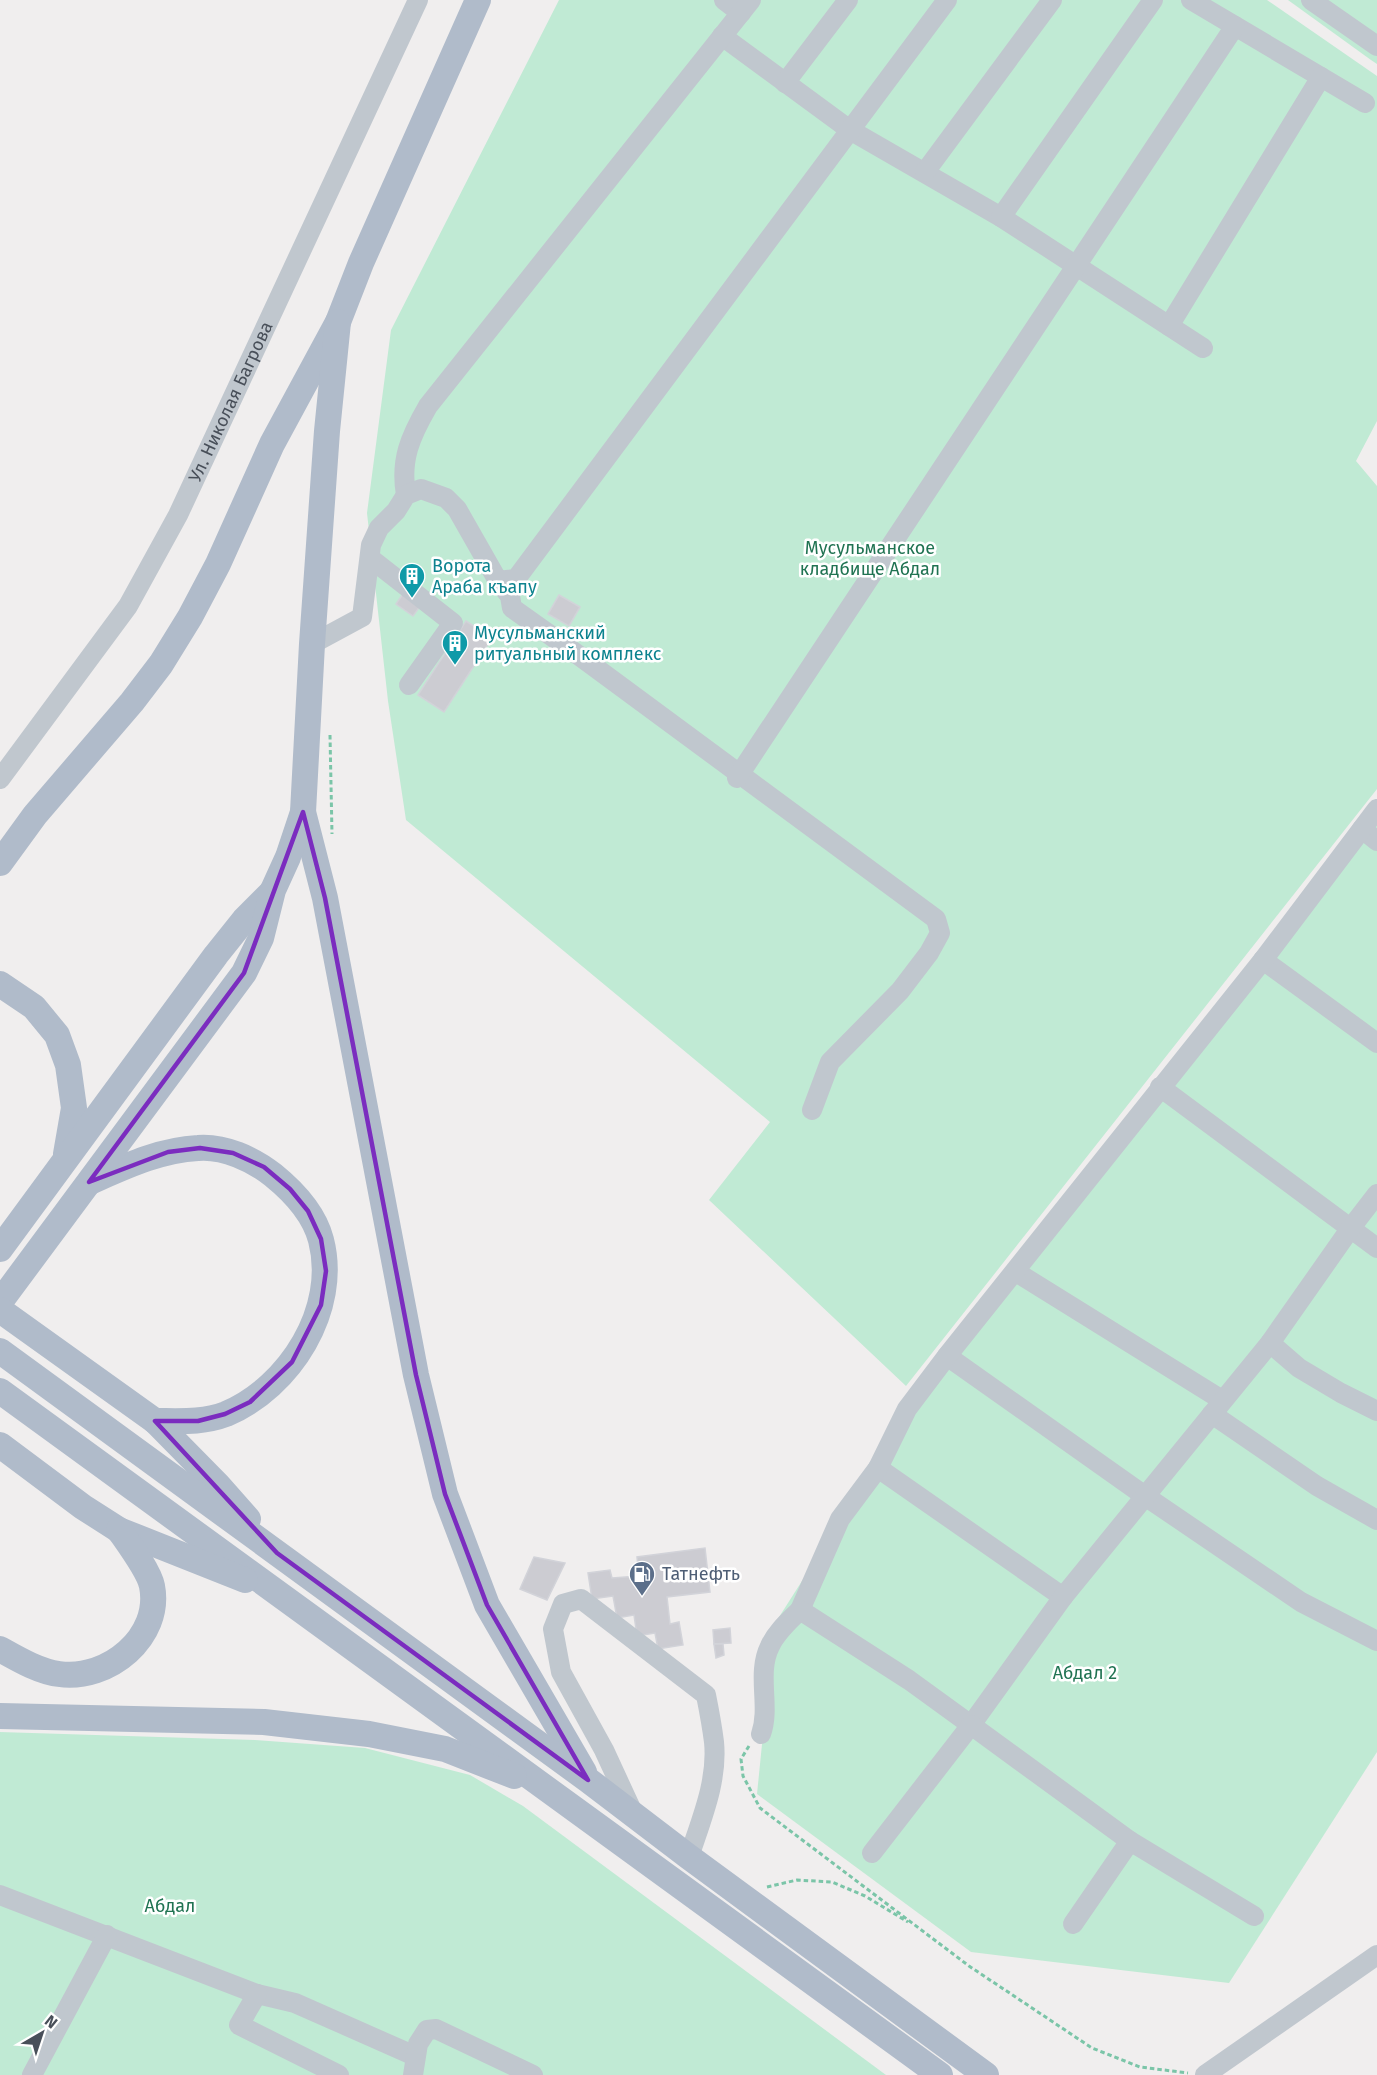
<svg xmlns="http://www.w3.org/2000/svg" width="1377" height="2075" viewBox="0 0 1377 2075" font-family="'Fira Sans',sans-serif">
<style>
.green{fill:#c0ead4}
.building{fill:#ccccd2;stroke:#d2d3d9;stroke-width:1.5}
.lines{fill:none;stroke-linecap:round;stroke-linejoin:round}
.path{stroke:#7bc5a8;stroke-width:3;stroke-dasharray:4.5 3;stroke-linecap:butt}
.minor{stroke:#c0c7ce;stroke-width:20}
.major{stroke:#b0bbca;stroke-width:26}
.marked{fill:none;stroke:#7b2cbf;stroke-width:4.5;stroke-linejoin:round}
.labels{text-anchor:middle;stroke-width:5;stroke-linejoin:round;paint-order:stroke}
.street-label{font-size:18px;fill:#484f59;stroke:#fff}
.park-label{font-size:18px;fill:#207352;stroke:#fff}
.culture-label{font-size:18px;fill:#0d838f;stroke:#fff;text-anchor:start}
.service-label{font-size:18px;fill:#4e5e75;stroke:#fff;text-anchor:start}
</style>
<rect width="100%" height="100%" fill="#f0eeee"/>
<g class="green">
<path d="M559 0H1267L1377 76V421L1356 461 1377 486V789L906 1386 709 1200 770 1122 406 820 388 701 367 513 391 330Z"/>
<path d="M1288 0H1377V64L1371 60Z"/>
<path d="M1377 806V1752L1229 1983 971 1952 757 1794 774 1625 910 1411Z"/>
<path d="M0 1732 255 1740 365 1748 470 1775 523 1806 886 2075H0Z"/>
</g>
<g class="building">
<path d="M411 582 429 594 413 616 396 604Z"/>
<path d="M559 595 580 607 569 626 548 614Z"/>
<path d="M466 621 492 638 444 712 418 695Z"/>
<path d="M705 1548 710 1592 667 1597 670 1624 679 1622 683 1645 658 1649 655 1633 637 1636 634 1615 617 1618 613 1596 592 1599 588 1573 610 1570 612 1578 639 1576 637 1557Z"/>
<path d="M534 1557 565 1563 547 1600 520 1589Z"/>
<path d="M730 1628 731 1643 714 1644 713 1630Z"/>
<path d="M714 1644H723L724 1655 716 1658Z"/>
</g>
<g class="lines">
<g class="path">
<path d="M330 735 332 834"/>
<path d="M749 1746 741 1759 743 1776 760 1808 969 1966 1092 2048 1140 2067 1188 2073"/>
<path d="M767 1887 797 1880 832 1882 865 1896 908 1922"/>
</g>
<g class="minor">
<path d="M724 0 741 13"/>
<path d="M1191 0 1365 103"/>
<path d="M1311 0 1377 46"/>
<path d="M722 36 850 130 1001 217 1153 0"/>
<path d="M785 83 848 0"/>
<path d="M925 172 1052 0"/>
<path d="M1001 217 1203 348"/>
<path d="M1169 326 1321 77"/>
<path d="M406 495C400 460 410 437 428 406L751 0"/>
<path d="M370 558 453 623 409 685"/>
<path d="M498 581 510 596 512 608 581 657 936 919 940 933 929 953 900 991 830 1062 812 1110"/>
<path d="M312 644 362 617 371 545 379 528 396 511 406 495 421 489 446 498 457 509 498 581 516 579 947 0"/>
<path d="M737 778 1235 26"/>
<path id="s1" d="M0 779 128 606 178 515 418 0"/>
<path d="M1362 829 1377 841"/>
<path d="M1263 960 1377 1043"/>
<path d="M1160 1087 1377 1248"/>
<path d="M1016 1272 1222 1400"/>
<path d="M1270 1343 1299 1368 1341 1393 1377 1411"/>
<path d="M947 1356 1145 1496 1301 1602 1377 1641"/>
<path d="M1212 1414 1317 1486 1377 1520"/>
<path d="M878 1468 1063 1597"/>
<path d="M800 1610 840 1519 878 1468 907 1409 947 1356 1263 960 1377 809"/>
<path d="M761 1734C771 1706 756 1674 770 1646 776 1632 790 1620 800 1610L909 1680 971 1725 1063 1597 1270 1343 1350 1229 1377 1194"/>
<path d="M634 1815 604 1750 561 1672 553 1629 563 1604 581 1599 706 1695C709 1710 712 1726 714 1742 718 1781 701 1820 689 1857"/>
<path d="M872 1853 971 1725 1130 1841 1254 1916"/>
<path d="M0 1895 257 1994 295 2003 415 2056"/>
<path d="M1073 1924 1130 1841"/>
<path d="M257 1994 239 2025 339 2075"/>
<path d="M32 2075 107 1935"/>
<path d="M413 2075 418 2044 427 2030 436 2029 533 2075"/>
<path d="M1205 2075 1377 1955"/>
</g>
<g class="major">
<path d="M303 812 325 898 416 1375 445 1494 487 1605 584 1772"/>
<path d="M0 863 35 815 132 702 161 664 190 617 218 564 272 444 338 322 361 263 478 0"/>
<path d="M0 984 34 1007 57 1035 68 1065 74 1108 66 1154"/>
<path d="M90 1182C124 1167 159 1150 198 1148 224 1146 253 1159 273 1175 294 1192 314 1213 321 1240 339 1309 290 1387 226 1414 203 1423 179 1421 155 1421"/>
<path d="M0 1249 216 955 244 920 271 893"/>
<path d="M0 1302 244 973 261 938 273 890 288 857 303 812 312 644 327 431 338 322"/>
<path d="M0 1310 155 1421 218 1485 248 1519"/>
<path d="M0 1351 588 1780 689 1857 986 2075"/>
<path d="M0 1391 940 2075"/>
<path d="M0 1445 83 1507 119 1530 245 1580"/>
<path d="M0 1649C18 1659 38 1671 59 1674 108 1681 162 1637 152 1586 149 1571 128 1543 119 1530"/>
<path d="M0 1716 264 1722 369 1734 445 1749 514 1776"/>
</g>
</g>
<path class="marked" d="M303 812 325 898 416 1375 445 1494 487 1605 588 1780 277 1553 155 1421H198L225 1414 250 1402 292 1362 321 1305 326 1271 321 1239 308 1211 290 1189 264 1167 233 1153 200 1148 168 1152 89 1182 244 973Z"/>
<defs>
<g id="building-pin" transform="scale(1.35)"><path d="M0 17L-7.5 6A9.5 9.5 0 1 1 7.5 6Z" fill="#0f9aa8" stroke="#fff"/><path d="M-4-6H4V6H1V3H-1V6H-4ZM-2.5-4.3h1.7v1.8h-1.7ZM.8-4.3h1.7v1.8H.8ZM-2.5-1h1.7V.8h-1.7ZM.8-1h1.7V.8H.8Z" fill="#fff"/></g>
<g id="fuel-pin" transform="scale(1.35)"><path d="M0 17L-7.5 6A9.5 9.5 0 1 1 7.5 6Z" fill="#5c6f8a" stroke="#fff"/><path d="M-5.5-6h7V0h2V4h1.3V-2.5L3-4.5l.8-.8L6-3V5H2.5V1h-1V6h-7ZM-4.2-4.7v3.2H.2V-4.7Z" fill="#fff"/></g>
</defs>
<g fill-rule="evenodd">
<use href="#building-pin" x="412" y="576"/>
<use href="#building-pin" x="455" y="643"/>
<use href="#fuel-pin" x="642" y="1574"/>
</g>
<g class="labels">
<g class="street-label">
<text dy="6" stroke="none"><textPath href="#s1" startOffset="444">Ул. Николая Багрова</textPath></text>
</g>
<g class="park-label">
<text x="870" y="554">Мусульманское<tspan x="870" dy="21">кладбище Абдал</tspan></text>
<text x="1085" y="1679">Абдал 2</text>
<text x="170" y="1912">Абдал</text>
</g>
<g class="culture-label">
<text x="432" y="572">Ворота<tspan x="432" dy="21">Араба къапу</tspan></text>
<text x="474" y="639">Мусульманский<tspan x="474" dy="21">ритуальный комплекс</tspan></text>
</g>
<g class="service-label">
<text x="662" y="1580">Татнефть</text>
</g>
</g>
<g transform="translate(42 2033) rotate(39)" stroke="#ffffff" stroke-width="4.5" paint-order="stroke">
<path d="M0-4.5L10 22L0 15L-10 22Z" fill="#484f59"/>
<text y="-9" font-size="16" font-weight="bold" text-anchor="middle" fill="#484f59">N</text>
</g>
</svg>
